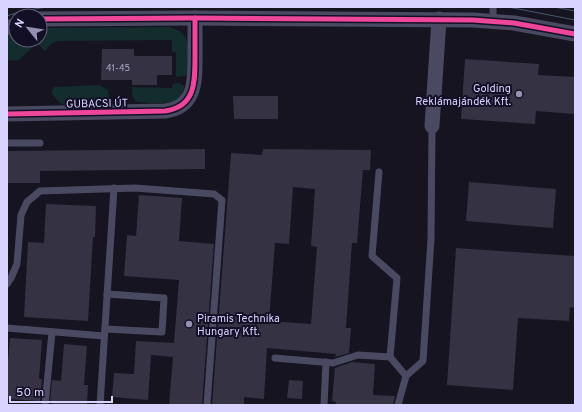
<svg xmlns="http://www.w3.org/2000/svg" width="582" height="412" viewBox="0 0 582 412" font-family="Overpass,sans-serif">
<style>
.green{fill:#132c2d}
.building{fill:#343243;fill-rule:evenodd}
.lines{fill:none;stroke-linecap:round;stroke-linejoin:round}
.service{stroke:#4a4962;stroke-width:7}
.minor{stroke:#4a4962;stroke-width:15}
.tram{stroke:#43596b;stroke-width:1}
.cycleway-casing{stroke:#130f26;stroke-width:8}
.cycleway{stroke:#ed469a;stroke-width:5}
.poi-dot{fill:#9591b1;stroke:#130f26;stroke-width:1.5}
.labels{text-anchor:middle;stroke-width:4;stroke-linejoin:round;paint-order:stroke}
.number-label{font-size:9px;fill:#b0acd0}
.poi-label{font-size:11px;fill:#d9d4ff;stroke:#130f26;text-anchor:end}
.street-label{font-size:11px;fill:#d9d4ff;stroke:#130f26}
</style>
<rect width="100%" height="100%" fill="#161421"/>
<g class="green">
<path d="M170 27C173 29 179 30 182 33 192 43 189 61 188 74L185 76 176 77V52H172V40L56 41 51 44 45 51 37 43 19 60 7 61V36L16 33V40H40V28Z"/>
<path d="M179 83 184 86C184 109 152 102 137 102 132 98 132 94 132 87L172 88 173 84Z"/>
<path d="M99 85 108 90 109 98 107 103 66 105 60 103 52 94V91L54 87Z"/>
</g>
<g class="building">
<path d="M102 49H134V56H172V75H157V85H132V80H101Z"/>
<path d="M465 59 539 64 538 75 575 77V114L536 111 535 124 461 119Z"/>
<path d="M233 96H278V119H234Z"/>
<path d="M205 149V169L40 171V183H7V151Z"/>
<path d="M263 149 371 150 370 170H363L357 243H352L346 328H351L349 353 335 357 336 354 267 348 264 399 244 397V405H212L231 153 262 155ZM293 187 315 189 311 246 317 247 311 324 269 321 275 243 289 244Z"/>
<path d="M469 182 556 189 553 228 466 221Z"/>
<path d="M139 195 182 198 179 241 214 244 202 405H169L173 357 151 355 148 400 112 397 114 373 134 374 136 341 174 343 179 280 124 276 127 235 136 236Z"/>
<path d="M46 204 96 206 95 237H93L88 321 24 317 28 242 44 243Z"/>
<path d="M456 248 575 256V308L570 307 569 321 518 318 513 390 447 385Z"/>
<path d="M10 338 42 340 39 379H42L40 401 7 399V375Z"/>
<path d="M64 344 87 346 84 385H88L87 405H52L53 402H50L52 380 61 381Z"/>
<path d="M352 362 375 364 373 395 395 396 393 405H336V402L332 401 335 368Z"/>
<path d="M289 380 303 381 302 399 287 398Z"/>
</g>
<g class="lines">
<g class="service">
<path d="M493 21V7"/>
<path d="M7 143H40"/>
<path d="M379 172 372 256 397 278 390 357 406 376"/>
<path d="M7 284 11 278 17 264 21 215 27 202 40 191 135 188 214 194 222 200 207 405"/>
<path d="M7 328 104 336"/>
<path d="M105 329 162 332 164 298 107 294"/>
<path d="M275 358 333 363 358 355 390 357"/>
<path d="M45 405 52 332"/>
<path d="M100 405 114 188"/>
<path d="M324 405 326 362"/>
<path d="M398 405 406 376 423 361 431 239 432 126"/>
</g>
<g class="minor">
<path d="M40 19 195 18 473 20 514 23 575 34"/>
<path d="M7 28 16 25"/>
<path d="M7 114 165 111C195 107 195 83 195 58 195 45 195 31 195 18"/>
<path d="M432 126 439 19"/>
</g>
<g class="tram">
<path d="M508 7 575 20"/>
<path d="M554 7 575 11"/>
<path d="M7 8 10 7"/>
<path d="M7 16 22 11 47 7"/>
</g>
<g class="cycleway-casing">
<g id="cycleway">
<path d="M40 19 195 18 473 20 514 23 575 34"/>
<path d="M7 114 165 111C195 107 195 83 195 58 195 45 195 31 195 18"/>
</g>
</g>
<use href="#cycleway" class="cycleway"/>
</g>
<g class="poi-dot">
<circle cx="519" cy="94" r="4"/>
<circle cx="189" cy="324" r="4"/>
</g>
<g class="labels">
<g class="number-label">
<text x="118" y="71">41-45</text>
</g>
<g class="poi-label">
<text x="511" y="92">Golding<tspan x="511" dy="13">Reklámajándék Kft.</tspan></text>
<text x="197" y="322" text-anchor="start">Piramis Technika<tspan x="197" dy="13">Hungary Kft.</tspan></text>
</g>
<g class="street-label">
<text transform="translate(97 103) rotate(-1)" y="4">GUBACSI ÚT</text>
</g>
</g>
<rect width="582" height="412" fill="none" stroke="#d9d4ff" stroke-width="16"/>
<g transform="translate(28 28) rotate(300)"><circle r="19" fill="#130f26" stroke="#625e7d"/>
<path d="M0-3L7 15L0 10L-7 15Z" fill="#9591b1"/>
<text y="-6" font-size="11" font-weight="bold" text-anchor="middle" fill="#d9d4ff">N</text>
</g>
<path d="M10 396v6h102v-6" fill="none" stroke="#d9d4ff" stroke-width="2"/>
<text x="16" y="396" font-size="12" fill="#d9d4ff" stroke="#130f26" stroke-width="3" paint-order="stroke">50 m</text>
</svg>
